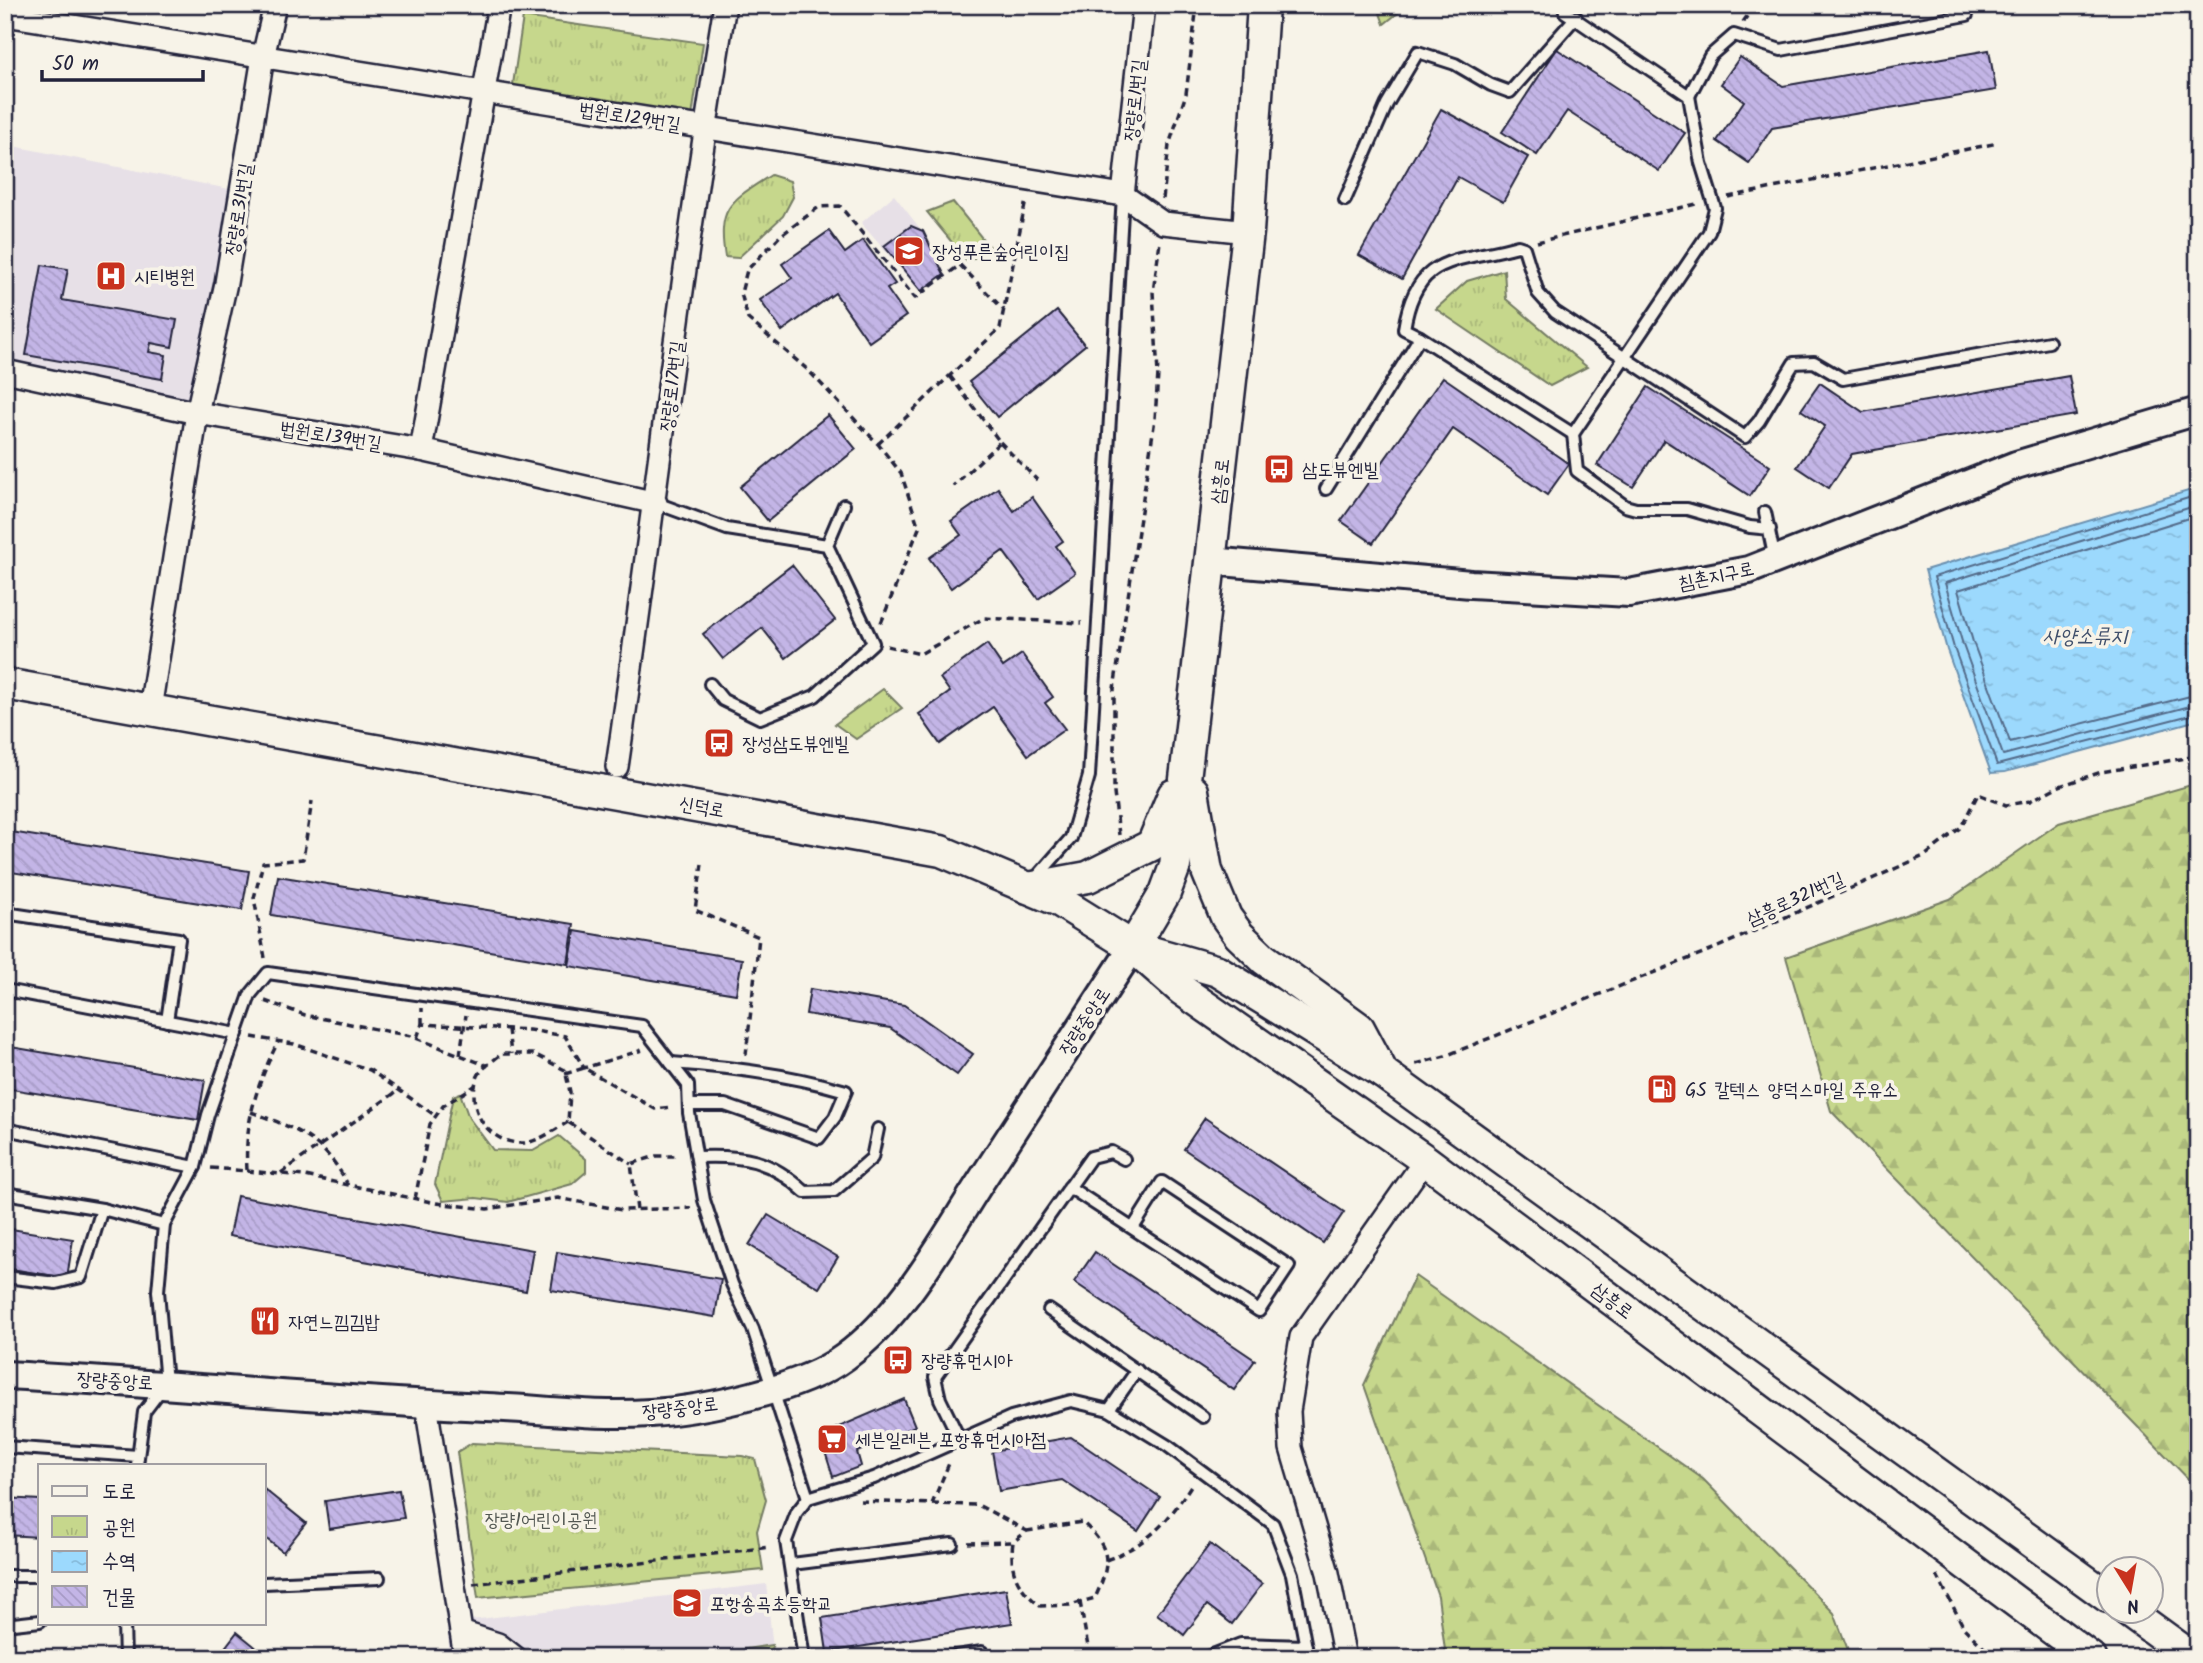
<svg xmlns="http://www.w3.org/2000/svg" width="2203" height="1663" viewBox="0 0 2203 1663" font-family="Kalam,'Poor Story',sans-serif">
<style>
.built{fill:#e7e0e7}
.grass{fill:#c6d78c;stroke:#747c64;stroke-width:2}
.forest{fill:url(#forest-firs);stroke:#747c64;stroke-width:2}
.park{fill:url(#park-tufts);stroke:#747c64;stroke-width:2}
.water{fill:url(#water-ripples);stroke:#6b90af;stroke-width:2}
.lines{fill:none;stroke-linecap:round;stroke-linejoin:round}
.shore{stroke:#536b89;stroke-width:2}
.building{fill:url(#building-back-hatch);stroke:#22223b;stroke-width:2}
.service-casing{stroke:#22223b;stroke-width:16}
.minor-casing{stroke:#22223b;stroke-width:26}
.tertiary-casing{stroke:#22223b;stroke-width:32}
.secondary-casing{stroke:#22223b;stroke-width:35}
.path{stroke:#22223b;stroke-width:3.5;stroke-dasharray:7 5;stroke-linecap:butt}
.service{stroke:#f7f3e8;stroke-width:10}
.minor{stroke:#f7f3e8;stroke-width:21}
.tertiary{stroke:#f7f3e8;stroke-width:26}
.secondary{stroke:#f7f3e8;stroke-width:30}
.labels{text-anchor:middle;stroke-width:7;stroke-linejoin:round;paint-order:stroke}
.street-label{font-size:19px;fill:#22223b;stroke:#f7f3e8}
.poi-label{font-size:19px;fill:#22223b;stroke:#f7f3e8;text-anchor:start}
.park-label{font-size:19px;fill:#535853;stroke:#f7f3e8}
.water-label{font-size:21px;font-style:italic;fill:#40506c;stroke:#f7f3e8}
</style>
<defs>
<pattern id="forest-firs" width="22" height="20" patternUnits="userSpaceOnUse" patternTransform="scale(1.75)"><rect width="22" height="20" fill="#c6d78c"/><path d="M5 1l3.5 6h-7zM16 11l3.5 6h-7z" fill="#aab87a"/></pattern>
<pattern id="park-tufts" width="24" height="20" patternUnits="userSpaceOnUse" patternTransform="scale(1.75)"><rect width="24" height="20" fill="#c6d78c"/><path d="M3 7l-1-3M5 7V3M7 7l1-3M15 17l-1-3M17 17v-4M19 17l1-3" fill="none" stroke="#aab87a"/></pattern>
<pattern id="water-ripples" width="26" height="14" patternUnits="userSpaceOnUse" patternTransform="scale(1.75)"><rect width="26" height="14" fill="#9cd9fd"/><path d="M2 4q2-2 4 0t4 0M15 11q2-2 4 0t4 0" fill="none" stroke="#86bada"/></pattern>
<pattern id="building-back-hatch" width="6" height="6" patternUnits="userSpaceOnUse" patternTransform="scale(1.75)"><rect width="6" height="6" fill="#c3b5e6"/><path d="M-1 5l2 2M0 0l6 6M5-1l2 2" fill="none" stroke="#a79bc6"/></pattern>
</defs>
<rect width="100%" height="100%" fill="#f7f3e8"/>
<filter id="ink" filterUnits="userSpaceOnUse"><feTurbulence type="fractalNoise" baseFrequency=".0143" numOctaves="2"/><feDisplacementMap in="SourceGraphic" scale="14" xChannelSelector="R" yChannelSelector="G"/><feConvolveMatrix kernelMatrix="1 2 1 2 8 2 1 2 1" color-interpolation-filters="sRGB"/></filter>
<g filter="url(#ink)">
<g class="built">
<path d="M8 145 234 190 191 399 5 361V159Z"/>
<path d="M894 195 922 231 944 274 920 291 861 223Z"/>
<path d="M766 1584 774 1658H450L447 1623Z"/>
</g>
<path class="grass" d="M772 1645 774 1658H688Z"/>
<g class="forest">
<path d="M2198 783V1489L1831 1111 1786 957 1950 899 2059 823Z"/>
<path d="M1415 1276 1703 1479 1834 1613 1851 1658H1446L1438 1596 1364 1385Z"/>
</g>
<g class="park">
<path d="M1377 5H1408L1384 24Z"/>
<path d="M523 17 703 43 691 123 511 98Z"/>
<path d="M771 175 790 181 793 197 783 216 738 258 725 257C717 206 731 201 771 175Z"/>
<path d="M953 202 990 248 968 262 927 212Z"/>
<path d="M1504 270 1506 299 1587 367 1550 386 1436 309 1467 281Z"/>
<path d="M883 689 902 708 856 739 835 724Z"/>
<path d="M460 1093 469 1118 493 1150 533 1151 559 1136 586 1159V1172L572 1184 508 1202 476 1198 443 1201 435 1184 453 1096Z"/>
<path d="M472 1443 742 1456 755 1459 766 1500 757 1531 763 1570 478 1598 457 1452Z"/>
</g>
<path class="water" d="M2198 488V720L2005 772 1991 773 1947 650 1925 570Z"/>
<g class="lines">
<g class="shore">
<path d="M2198 495 1934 577 1954 648 1997 765 2198 713"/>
<path d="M2198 505 1945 583 1963 645 2003 755 2198 704"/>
<path d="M2198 515 1958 590 1973 642 2010 742 2198 694"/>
</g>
</g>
<g class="building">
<path d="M1557 49 1685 133 1659 171 1567 111 1537 155 1502 132Z"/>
<path d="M1989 50 1996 90 1772 128 1749 163 1717 141 1744 101 1721 84 1740 57 1783 86Z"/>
<path d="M1441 109 1528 157 1503 202 1458 177 1402 279 1359 255Z"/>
<path d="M911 226 923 231 944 274 921 291 884 246Z"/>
<path d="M829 231 845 253 863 240 895 284 887 289 906 316 869 342 835 293 782 331 760 300 792 278 782 264Z"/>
<path d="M42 265 68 269 62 300 177 320 172 347 151 343 149 352 166 355 162 379 26 355Z"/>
<path d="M1057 311 1085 345 997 417 969 382Z"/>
<path d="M2069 376 2076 415 1852 454 1829 488 1797 467 1825 426 1801 410 1820 383 1863 412Z"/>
<path d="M1443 377 1569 464 1547 495 1453 429 1373 543 1341 521Z"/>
<path d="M1648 387 1770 466 1750 496 1664 440 1633 487 1597 465Z"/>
<path d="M828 415 856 449 768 521 740 487Z"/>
<path d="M998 488 1014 511 1032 497 1063 541 1056 546 1075 573 1038 599 1003 551 951 588 929 558 961 535 951 521Z"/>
<path d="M792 565 835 620 786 658 762 628 723 659 703 634Z"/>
<path d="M987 644 1003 667 1022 654 1053 697 1045 703 1065 729 1028 755 993 707 940 744 919 714 950 692 940 678Z"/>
<path d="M5 831 249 871 242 910 5 871Z"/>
<path d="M278 876 574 924 568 964 271 915Z"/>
<path d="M575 931 742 959 736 994 569 966Z"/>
<path d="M810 989 904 1005 973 1054 957 1075 890 1028 806 1014Z"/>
<path d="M5 1046 205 1080 198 1120 5 1088Z"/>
<path d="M1205 1118 1344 1212 1323 1243 1184 1149Z"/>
<path d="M237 1196 533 1250 526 1291 229 1236Z"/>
<path d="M768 1215 838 1257 819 1288 749 1245Z"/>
<path d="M5 1228 73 1239 67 1278 5 1268Z"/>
<path d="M557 1252 721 1279 715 1317 551 1290Z"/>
<path d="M1095 1252 1255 1360 1234 1390 1074 1282Z"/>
<path d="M904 1399 915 1426 857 1452 861 1466 833 1477 822 1442 825 1433Z"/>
<path d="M1071 1437 1160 1497 1138 1531 1062 1480 999 1491 992 1451Z"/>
<path d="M264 1489 306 1523 283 1552 264 1537Z"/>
<path d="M399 1490 404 1518 329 1529 325 1501Z"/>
<path d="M5 1498 40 1500V1537L5 1535Z"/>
<path d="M1210 1544 1262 1584 1232 1624 1207 1605 1184 1635 1157 1614Z"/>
<path d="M1006 1589 1012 1623 827 1652 822 1618Z"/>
<path d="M237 1632 269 1658H217Z"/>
</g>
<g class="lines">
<g class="service-casing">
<g id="service">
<path d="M1564 5 1565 12 1689 96 1701 163 1715 208 1709 232 1573 434 1577 471 1625 506 1636 509H1687L1750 527 1770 529"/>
<path d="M1689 96 1710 56 1734 35 1781 50 1967 15"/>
<path d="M1345 200 1387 104 1418 52 1455 64 1491 85 1510 92 1576 17"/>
<path d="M1420 337 1573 434"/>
<path d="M1326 489 1420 337 1404 329C1416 252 1457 263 1518 246L1524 248 1538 293 1555 312 1745 437 1759 421 1794 363 1814 362 1843 379 2049 342"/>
<path d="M656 503 727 529 827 545 873 643 815 696 760 718 723 700 710 684"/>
<path d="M1765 512 1775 560"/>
<path d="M827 545 844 505"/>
<path d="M1035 879 1071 838 1089 776 1123 195"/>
<path d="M5 913 179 939 167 1021"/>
<path d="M5 990 237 1034"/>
<path d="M671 1063C731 1067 788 1074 846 1091L835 1117 819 1138 725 1105H689"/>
<path d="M5 1129 195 1167"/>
<path d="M697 1157C743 1155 770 1159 805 1192L834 1191 872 1158 878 1129"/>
<path d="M1069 1187 1259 1311 1289 1266 1162 1182 1133 1228"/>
<path d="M5 1193 102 1209 164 1225"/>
<path d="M5 1277 56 1283 81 1277 102 1209"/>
<path d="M1049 1310 1203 1417"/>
<path d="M1109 1410 1137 1370"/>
<path d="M959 1438 940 1399 935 1377 1091 1157 1111 1152 1124 1159"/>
<path d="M5 1447 138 1456"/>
<path d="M137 1465 144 1412 166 1383 158 1291 164 1225 195 1167 208 1115 250 995 268 973 642 1026 688 1085 689 1113 704 1200 732 1284 753 1329 808 1498"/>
<path d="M792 1564 952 1544"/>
<path d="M5 1576H40"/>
<path d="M264 1583 379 1578"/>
<path d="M124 1623 125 1658"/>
<path d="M5 1625 40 1621"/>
<path d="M804 1658 786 1541 797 1512 808 1498 874 1478 1011 1417 1071 1401 1109 1410 1168 1446 1273 1524 1292 1574 1308 1658"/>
<path d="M943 1658 982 1652 983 1658"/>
<path d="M1205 1658 1241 1644 1306 1646"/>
</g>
</g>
<g class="minor-casing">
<g id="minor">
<path d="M5 15 1123 195 1163 223 1248 232"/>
<path d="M1123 195 1144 5"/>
<path d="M5 371 197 413 421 450 656 503"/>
<path d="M421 450 499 5"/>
<path d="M150 709 197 413 226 283 263 57 275 5"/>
<path d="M617 767C654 513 683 258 725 5"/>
<path d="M426 1404 461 1632 498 1644 516 1658"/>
<path d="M461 1632 465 1658"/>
<path d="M1345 1658 1328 1573 1291 1448 1289 1411 1301 1337 1425 1160"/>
</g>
</g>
<g class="tertiary-casing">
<g id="tertiary">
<path d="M1210 561 1471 584 1629 593 1749 570 2016 465 2198 411"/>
<path d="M5 1375C166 1383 326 1400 487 1407 540 1409 599 1417 650 1413 704 1410 802 1389 845 1357 907 1311 943 1239 985 1175 1034 1099 1083 1023 1133 947"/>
</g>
</g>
<g class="secondary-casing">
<g id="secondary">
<path d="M5 684 941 851 1059 901 1133 947 1182 990 1425 1160 2091 1658"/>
<path d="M1193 791 1207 871 1226 917 1239 935 1264 959 1359 1028 1383 1073"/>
<path d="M1028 888 1088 877 1152 845 1173 795"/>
<path d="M1133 947 1165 893 1175 866 1248 232 1263 5"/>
<path d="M1141 949 1218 971 1383 1073 2108 1597"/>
<path d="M2127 1610 2193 1658"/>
</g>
</g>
<g class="path">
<path d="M1743 22 1755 5"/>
<path d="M1728 197 1998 143"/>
<path d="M1163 199 1169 145 1186 94 1197 5"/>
<path d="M1537 242 1696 204"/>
<path d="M950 376 1000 442 953 486"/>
<path d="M1000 442 1037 480"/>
<path d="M878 444 1000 328 1026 200"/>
<path d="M881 623 919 528 901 473 878 444 808 370 748 319 741 293 747 270 780 236 819 207 840 206 915 298 960 265 1004 310"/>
<path d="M887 646 920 654 984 618 1082 623"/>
<path d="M1119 835 1114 793V689L1155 419 1158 374 1153 292 1160 242"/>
<path d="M702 864 695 910 759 937 746 1055"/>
<path d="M265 958 254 898 263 863 303 859 312 801"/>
<path d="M265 1001 305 1015 411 1036 488 1066"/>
<path d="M422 1024V1008"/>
<path d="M508 1029 511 1054"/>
<path d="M252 1037 294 1044 370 1070 436 1116"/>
<path d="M417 1038 422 1024 529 1030 565 1036 584 1068 642 1050"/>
<path d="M460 1055 466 1015"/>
<path d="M1416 1064 1445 1056 1718 947 1926 855 1961 827 1978 794 2006 805 2030 801 2057 787 2101 772 2198 756"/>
<path d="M565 1074 584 1068 655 1109 673 1107"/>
<path d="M251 1112C295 1128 324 1139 347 1183"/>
<path d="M568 1122C556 1129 538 1142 524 1143 489 1145 464 1109 478 1076 481 1068 495 1060 501 1054H534L565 1070 570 1092 568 1122 631 1164"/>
<path d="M211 1168 305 1176 436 1203 487 1209 558 1198 622 1210 691 1208"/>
<path d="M247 1170C244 1124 257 1083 278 1042"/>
<path d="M281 1173 399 1090"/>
<path d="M415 1199 430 1124 443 1106 476 1085"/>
<path d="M637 1210 631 1164 656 1156H679"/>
<path d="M860 1501 932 1504 950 1461"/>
<path d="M932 1504 978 1505 1027 1531 1013 1542C1009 1572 1017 1587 1040 1606L1070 1605 1095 1598C1111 1563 1112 1549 1082 1522L1027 1531"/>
<path d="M968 1543 1013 1542"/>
<path d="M1106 1560C1150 1543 1167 1523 1192 1484"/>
<path d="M1937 1575 1964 1628 1994 1658"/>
<path d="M473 1584 770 1547"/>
<path d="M1080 1602 1090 1658"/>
</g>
<use href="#service" class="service"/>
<use href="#minor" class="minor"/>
<use href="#tertiary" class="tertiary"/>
<use href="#secondary" class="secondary"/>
</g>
</g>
<defs>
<g id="school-square" transform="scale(1.575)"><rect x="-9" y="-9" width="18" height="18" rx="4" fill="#c8321e" stroke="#f7f3e8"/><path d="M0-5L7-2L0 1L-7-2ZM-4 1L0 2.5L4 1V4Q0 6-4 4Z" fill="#fff"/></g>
<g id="hospital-square" transform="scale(1.575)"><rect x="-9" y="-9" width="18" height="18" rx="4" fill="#c8321e" stroke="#f7f3e8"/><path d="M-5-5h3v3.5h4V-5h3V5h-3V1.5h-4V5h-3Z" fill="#fff"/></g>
<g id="bus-square" transform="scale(1.575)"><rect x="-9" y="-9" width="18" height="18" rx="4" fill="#c8321e" stroke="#f7f3e8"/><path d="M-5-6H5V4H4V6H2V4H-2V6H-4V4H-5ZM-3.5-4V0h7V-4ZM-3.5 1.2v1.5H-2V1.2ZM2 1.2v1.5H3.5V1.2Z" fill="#fff"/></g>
<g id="fuel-square" transform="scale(1.575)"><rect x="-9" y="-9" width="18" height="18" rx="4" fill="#c8321e" stroke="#f7f3e8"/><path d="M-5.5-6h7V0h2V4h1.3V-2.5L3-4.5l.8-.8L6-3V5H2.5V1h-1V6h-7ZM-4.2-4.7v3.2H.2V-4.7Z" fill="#fff"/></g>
<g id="restaurant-square" transform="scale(1.575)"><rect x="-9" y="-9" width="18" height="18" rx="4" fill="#c8321e" stroke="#f7f3e8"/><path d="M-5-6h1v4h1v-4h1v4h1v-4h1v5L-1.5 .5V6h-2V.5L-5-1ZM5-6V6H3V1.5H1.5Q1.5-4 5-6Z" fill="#fff"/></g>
<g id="supermarket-square" transform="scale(1.575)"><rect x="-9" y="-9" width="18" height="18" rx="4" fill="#c8321e" stroke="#f7f3e8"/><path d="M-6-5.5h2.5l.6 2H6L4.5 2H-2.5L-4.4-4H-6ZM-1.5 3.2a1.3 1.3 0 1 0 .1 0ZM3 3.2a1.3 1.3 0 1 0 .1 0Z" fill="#fff"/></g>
</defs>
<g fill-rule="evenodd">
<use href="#school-square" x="909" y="251"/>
<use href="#hospital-square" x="111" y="276"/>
<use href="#bus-square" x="1279" y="469"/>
<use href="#bus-square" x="719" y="743"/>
<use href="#fuel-square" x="1662" y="1089"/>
<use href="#restaurant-square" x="265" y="1321"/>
<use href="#bus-square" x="898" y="1360"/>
<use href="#supermarket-square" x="832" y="1439"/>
<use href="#school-square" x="687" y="1603"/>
</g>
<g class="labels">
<g class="street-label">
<text transform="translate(1134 100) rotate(-84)" y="7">장량로1번길</text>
<text transform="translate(630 116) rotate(9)" y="7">법원로129번길</text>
<text transform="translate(238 209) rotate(-81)" y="7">장량로31번길</text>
<text transform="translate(671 386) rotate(-83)" y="7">장량로17번길</text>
<text transform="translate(331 435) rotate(9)" y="7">법원로139번길</text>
<text transform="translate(1219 481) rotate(-83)" y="7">삼흥로</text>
<text transform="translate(1716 575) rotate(-12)" y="7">침촌지구로</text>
<text transform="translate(702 806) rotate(10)" y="7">신덕로</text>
<text transform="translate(1795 898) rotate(-24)" y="7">삼흥로321번길</text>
<text transform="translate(1084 1021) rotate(-57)" y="7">장량중앙로</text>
<text transform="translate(1613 1300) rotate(37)" y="7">삼흥로</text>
<text transform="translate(115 1380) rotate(3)" y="7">장량중앙로</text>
<text transform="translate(680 1407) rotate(-7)" y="7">장량중앙로</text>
</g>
<g class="poi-label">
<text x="932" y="258">장성푸른숲어린이집</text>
<text x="134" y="283">시티병원</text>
<text x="1302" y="476">삼도뷰엔빌</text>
<text x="742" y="750">장성삼도뷰엔빌</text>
<text x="1685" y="1096">GS 칼텍스 양덕스마일 주유소</text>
<text x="288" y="1328">자연느낌김밥</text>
<text x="921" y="1367">장량휴먼시아</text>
<text x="855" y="1446">세븐일레븐 포항휴먼시아점</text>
<text x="710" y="1610">포항송곡초등학교</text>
</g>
<g class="park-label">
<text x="541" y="1526">장량1어린이공원</text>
</g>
<g class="water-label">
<text x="2085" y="643">사양소류지</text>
</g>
</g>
<rect width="2203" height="1663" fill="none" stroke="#f7f3e8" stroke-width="28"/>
<rect x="14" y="14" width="2175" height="1635" fill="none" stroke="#22223b" stroke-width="2.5" filter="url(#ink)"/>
<rect x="38" y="1464" width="228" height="161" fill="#f7f3e8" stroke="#a29fa3" stroke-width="2"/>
<rect x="52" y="1486" width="35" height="10" fill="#f7f3e8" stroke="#a29fa3" stroke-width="2"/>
<text x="102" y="1498" font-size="21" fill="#22223b">도로</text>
<rect x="52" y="1516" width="35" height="21" fill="url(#park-tufts)" stroke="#a29fa3" stroke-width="2"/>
<text x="102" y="1534" font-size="21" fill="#22223b">공원</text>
<rect x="52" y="1551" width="35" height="21" fill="url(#water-ripples)" stroke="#a29fa3" stroke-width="2"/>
<text x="102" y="1568" font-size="21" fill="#22223b">수역</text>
<rect x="52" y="1586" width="35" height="21" fill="url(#building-back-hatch)" stroke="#a29fa3" stroke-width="2"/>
<text x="102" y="1604" font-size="21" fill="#22223b">건물</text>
<g transform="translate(2130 1590) rotate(169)"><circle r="33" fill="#f7f3e8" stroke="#a29fa3" stroke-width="2"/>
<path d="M0-5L12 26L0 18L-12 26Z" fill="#c8321e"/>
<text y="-10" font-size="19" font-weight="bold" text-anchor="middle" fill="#22223b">N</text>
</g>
<path d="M42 70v10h161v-10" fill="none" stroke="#22223b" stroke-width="3.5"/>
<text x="52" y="70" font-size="21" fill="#22223b" stroke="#f7f3e8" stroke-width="5" paint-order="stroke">50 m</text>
</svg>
